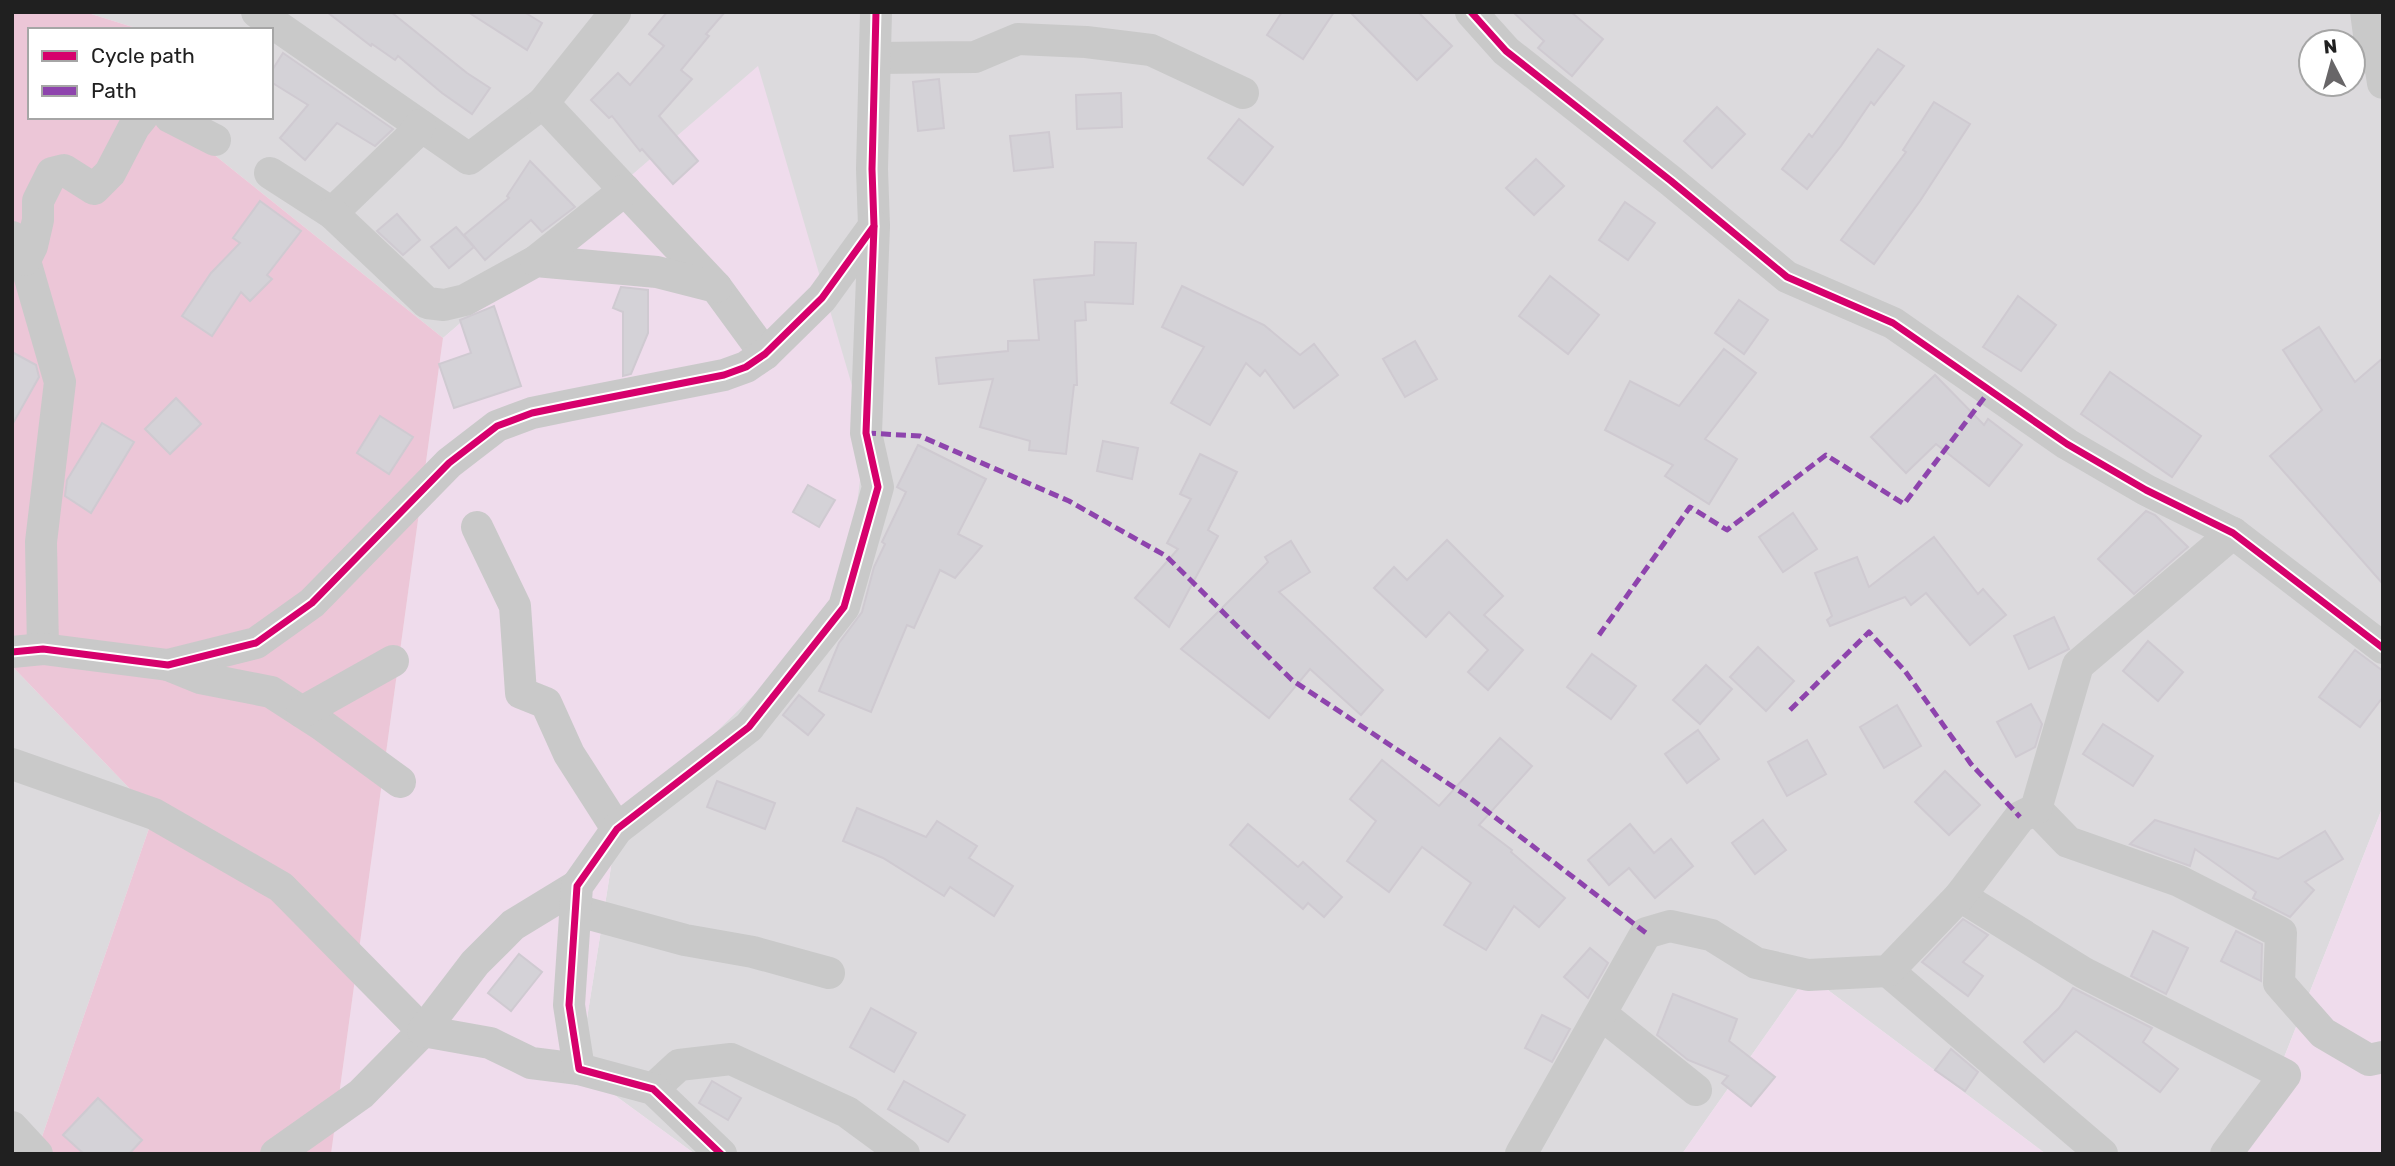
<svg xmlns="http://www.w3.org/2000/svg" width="2395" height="1166" viewBox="0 0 2395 1166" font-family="Rubik,sans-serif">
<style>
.residential{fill:#dcdadd;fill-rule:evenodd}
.farmland{fill:#efdcec}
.grass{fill:#ecc6d7}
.building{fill:#d4d2d7;stroke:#cfcad1;stroke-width:2}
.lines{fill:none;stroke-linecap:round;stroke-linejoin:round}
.minor{stroke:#c9c9c9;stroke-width:32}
.quiet{stroke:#8e44ad;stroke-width:5;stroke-dasharray:10 5;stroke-linecap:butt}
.cycleway-casing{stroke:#fff;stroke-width:11}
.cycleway{stroke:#d6006c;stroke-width:7}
</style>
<rect width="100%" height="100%" fill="#ede9ee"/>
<g class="residential">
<path d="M85 12H2383V806L2246 1154H2046L1808 975 1682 1154H695L579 1069 617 829 758 67 443 338 167 117H271V30H142ZM2311 42H2353V84H2311Z"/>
<path d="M12 666 154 814 36 1154H12Z"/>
</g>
<g class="farmland">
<path d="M758 66 866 433 844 607 617 829 579 1069 695 1154H331L443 338Z"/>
<path d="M2383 806V1154H2246Z"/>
<path d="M1808 975 2046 1154H1682Z"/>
</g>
<path class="grass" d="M12 12H85L142 30H30V117H167L443 338 331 1154H36L154 814 12 666Z"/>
<g class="building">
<path d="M327 12H391L467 73 490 88 472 114 442 93 398 56 395 60 372 44 371 46Z"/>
<path d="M468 12H524L542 23 527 50Z"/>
<path d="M667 12H725L706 34 709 36 681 70 692 79 659 116 698 161 673 184 642 149 640 151 612 116 609 118 591 100 618 73 630 85 664 46 649 34Z"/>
<path d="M1282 12H1334L1303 59 1267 35Z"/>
<path d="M1350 12H1418L1452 46 1417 80Z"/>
<path d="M1513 12H1571L1603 39 1572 76 1538 48 1544 41Z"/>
<path d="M1878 49 1904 66 1874 105 1871 102 1841 146 1807 189 1782 169 1809 134 1812 137Z"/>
<path d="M283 53 393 129 375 146 337 123 305 160 280 138 308 105 271 82V72Z"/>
<path d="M939 79 944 128 918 131 913 82Z"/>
<path d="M1121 93 1122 127 1077 129 1076 95Z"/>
<path d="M1934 102 1970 124 1920 201 1874 264 1841 240 1906 152 1903 150Z"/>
<path d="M1717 107 1745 134 1712 168 1684 141Z"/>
<path d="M1239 119 1273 147 1243 185 1208 158Z"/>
<path d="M1049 132 1053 167 1014 171 1010 136Z"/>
<path d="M1536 159 1564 186 1534 215 1506 188Z"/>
<path d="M530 161 575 207 542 232 531 220 485 260 464 235 509 198 507 196Z"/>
<path d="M260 201 301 231 267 275 272 279 250 301 241 292 212 336 182 316 211 273 240 243 233 238Z"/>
<path d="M1625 202 1655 223 1628 260 1599 240Z"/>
<path d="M397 214 420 240 403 255 377 231Z"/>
<path d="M456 227 474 247 449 268 431 247Z"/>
<path d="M1095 242 1136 243 1133 304 1085 302 1086 320 1075 321 1077 385H1074L1066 454 1029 450 1030 441 980 427 993 379 939 384 936 358 1008 351V341L1039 340 1034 280 1094 275Z"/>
<path d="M1550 276 1599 315 1568 354 1519 316Z"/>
<path d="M1182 286 1264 325 1300 355 1314 344 1338 375 1294 408 1265 370 1260 376 1246 363 1210 425 1171 403 1204 347 1162 327Z"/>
<path d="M621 287 648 290V333L631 374 623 376V312L613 308Z"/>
<path d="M2018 296 2056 325 2021 371 1983 347Z"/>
<path d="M1739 300 1768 320 1744 354 1715 333Z"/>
<path d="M494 306 521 386 454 408 439 364 471 353 460 320Z"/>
<path d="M2319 327 2355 382 2383 358V584L2270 456 2322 410 2283 350Z"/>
<path d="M1415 341 1437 379 1405 397 1383 359Z"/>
<path d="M1724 349 1756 373 1705 439 1737 459 1709 504 1665 476 1673 465 1605 430 1630 381 1679 406Z"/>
<path d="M12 352 36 365 39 377 12 425Z"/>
<path d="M2110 372 2201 436 2172 477 2081 414Z"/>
<path d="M1935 375 1984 425 1988 419 2022 445 1989 486 1936 444 1906 473 1871 437Z"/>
<path d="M176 398 201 424 170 454 145 429Z"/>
<path d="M380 416 413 437 389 474 357 453Z"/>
<path d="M102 423 134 442 91 513 65 496 67 480Z"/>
<path d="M1103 441 1138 448 1132 479 1097 471Z"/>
<path d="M918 445 986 479 958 534 982 546 955 578 940 570 914 628 907 625 871 712 819 691 839 643 862 612 874 567 885 544 882 542 906 492 897 487Z"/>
<path d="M1200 454 1237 472 1208 530 1218 536 1169 627 1135 598 1178 549 1167 543 1191 499 1180 494Z"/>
<path d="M808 485 835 500 819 527 793 512Z"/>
<path d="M2146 511 2155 515 2188 547 2134 594 2098 559Z"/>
<path d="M1793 513 1817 549 1783 572 1759 537Z"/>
<path d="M1934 537 1978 594 1983 589 2006 615 1970 645 1926 593 1911 605 1905 597 1830 626 1827 620 1832 616 1815 573 1857 557 1869 587Z"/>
<path d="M1447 540 1503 596 1484 615 1523 650 1488 690 1468 672 1488 650 1449 612 1426 637 1374 588 1394 567 1407 580Z"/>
<path d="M1291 541 1310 572 1279 592 1383 690 1361 715 1310 669 1269 718 1181 649 1268 562 1265 557Z"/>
<path d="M2054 617 2069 649 2029 669 2014 636Z"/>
<path d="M2148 641 2183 672 2158 701 2123 671Z"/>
<path d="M1758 647 1794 681 1766 711 1730 677Z"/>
<path d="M2355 650 2383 671V697L2360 727 2319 697Z"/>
<path d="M1592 654 1636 686 1611 719 1567 687Z"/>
<path d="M1706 665 1732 689 1700 724 1673 700Z"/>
<path d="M799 695 824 715 808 735 783 715Z"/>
<path d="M2031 704 2042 724 2035 747 2016 757 1997 722Z"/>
<path d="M1897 705 1921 746 1884 768 1860 727Z"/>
<path d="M2103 724 2153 756 2133 786 2083 754Z"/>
<path d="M1698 730 1719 759 1687 783 1665 754Z"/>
<path d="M1500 738 1532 766 1479 825 1512 850 1511 852 1565 898 1539 927 1514 906 1486 950 1444 925 1471 883 1422 847 1389 892 1347 861 1376 821 1350 799 1382 760 1439 806Z"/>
<path d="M1807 740 1826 774 1787 796 1768 762Z"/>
<path d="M1945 771 1980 805 1949 835 1915 802Z"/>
<path d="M717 781 775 803 765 829 707 807Z"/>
<path d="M857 808 926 837 937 821 977 846 969 858 1013 886 994 916 950 887 944 896 883 858 843 841Z"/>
<path d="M1763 820 1786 850 1755 874 1732 843Z"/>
<path d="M2155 820 2278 859 2325 831 2343 859 2305 882 2314 890 2290 917 2253 898 2256 892 2195 849 2190 866 2130 844Z"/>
<path d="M1248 824 1298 867 1303 862 1342 897 1324 917 1308 903 1303 909 1230 845Z"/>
<path d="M1630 824 1654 853 1671 839 1693 866 1655 898 1629 868 1609 885 1588 860Z"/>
<path d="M1963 919 1988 935 1963 962 1983 976 1968 996 1922 962Z"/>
<path d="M2153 931 2188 948 2166 994 2131 976Z"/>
<path d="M2236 931 2262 944 2261 981 2221 961Z"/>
<path d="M1590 948 1608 963 1588 998 1564 977Z"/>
<path d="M519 954 542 972 511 1011 488 993Z"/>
<path d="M2073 988 2152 1028 2143 1042 2178 1069 2160 1092 2076 1031 2044 1062 2024 1042 2059 1008Z"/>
<path d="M1673 994 1737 1019 1729 1041 1775 1077 1751 1106 1722 1083 1728 1076 1688 1060 1657 1035Z"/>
<path d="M871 1008 916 1033 894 1072 850 1047Z"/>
<path d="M1542 1015 1570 1029 1552 1062 1525 1048Z"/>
<path d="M1951 1049 1978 1072 1965 1091 1935 1070Z"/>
<path d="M712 1081 741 1098 728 1120 699 1103Z"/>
<path d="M904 1081 965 1115 948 1142 888 1109Z"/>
<path d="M98 1098 142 1140 129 1154H84L63 1135Z"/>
</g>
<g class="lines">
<g class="minor">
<path d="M257 12 469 159 543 103"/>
<path d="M614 12 615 13 543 103 716 287 765 354"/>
<path d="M1471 12 1506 51 1671 181 1787 277 1893 323 2067 444 2146 490 2233 533 2383 648"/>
<path d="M2366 12 2370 42 2381 70 2383 83"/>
<path d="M876 58 975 57 1018 39 1086 42 1151 50 1243 93"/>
<path d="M170 117 215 140"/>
<path d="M270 173 332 213 413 135 420 125"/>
<path d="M332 213 427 303 444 305 465 300 536 261 657 272 716 287"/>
<path d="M12 237 21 247 60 382 41 542 43 649"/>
<path d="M25 260 32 246 38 220V201L52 173 64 170 94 189 110 173 134 127 142 117"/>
<path d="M536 261 625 190"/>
<path d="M477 527 515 606 521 693 546 703 569 754 617 829"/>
<path d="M12 652 43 649 168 665 256 643 312 603 449 463 497 426 532 413 571 405 724 375 746 367 765 354 822 298 874 226 872 169 876 12"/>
<path d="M168 665 200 678 271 692 322 725 400 782"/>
<path d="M302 712 393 661"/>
<path d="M12 764 154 814 281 887 423 1031 361 1094 276 1154"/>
<path d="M2036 809 2068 842 2179 881 2281 933 2279 983 2323 1033 2369 1060 2383 1057"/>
<path d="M577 886 513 925 475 963 423 1031 490 1043 531 1063 579 1069"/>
<path d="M1960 896 2084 973 2285 1075 2226 1154"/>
<path d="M575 910 685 940 753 952 829 973"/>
<path d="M1888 971 2102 1154"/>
<path d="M1601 1014 1696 1090"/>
<path d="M653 1089 679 1065 731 1059 847 1112 904 1154"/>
<path d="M12 1127 37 1154"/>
<path d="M721 1154 653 1089 579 1069 569 1005 577 886 617 829 749 727 844 607 878 487 866 433 874 226"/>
<path d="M1521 1154 1646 933 1670 926 1711 935 1756 963 1808 975 1888 971 1960 896 2020 817 2036 809 2078 665 2233 533"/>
</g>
<g class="quiet">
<path d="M866 433 920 436 1069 501 1166 556 1292 680 1470 798 1646 933"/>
<path d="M1599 635 1690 507 1727 530 1826 455 1904 504 1990 390"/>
<path d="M1790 710 1869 632 1905 671 1971 764 2020 817"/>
</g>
<g class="cycleway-casing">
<g id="cycleway">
<path d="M1471 12 1506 51 1671 181 1787 277 1893 323 2067 444 2146 490 2233 533 2383 648"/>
<path d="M12 652 43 649 168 665 256 643 312 603 449 463 497 426 532 413 571 405 724 375 746 367 765 354 822 298 874 226 872 169 876 12"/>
<path d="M721 1154 653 1089 579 1069 569 1005 577 886 617 829 749 727 844 607 878 487 866 433 874 227"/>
</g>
</g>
<use href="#cycleway" class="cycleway"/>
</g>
<rect width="2395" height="1166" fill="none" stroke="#202020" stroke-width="28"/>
<rect x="28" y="28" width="245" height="91" fill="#ffffff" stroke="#a6a6a6" stroke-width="2"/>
<rect x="42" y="51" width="35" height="10" fill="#d6006c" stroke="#a6a6a6" stroke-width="2"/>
<text x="91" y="63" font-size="21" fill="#202020">Cycle path</text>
<rect x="42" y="86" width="35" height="10" fill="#8e44ad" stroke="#a6a6a6" stroke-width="2"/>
<text x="91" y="98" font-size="21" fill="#202020">Path</text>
<g transform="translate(2332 63) rotate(354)"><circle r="33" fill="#ffffff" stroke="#a6a6a6" stroke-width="2"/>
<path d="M0-5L12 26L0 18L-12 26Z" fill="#686668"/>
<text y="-10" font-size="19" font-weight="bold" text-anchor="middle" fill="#202020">N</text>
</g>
</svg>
